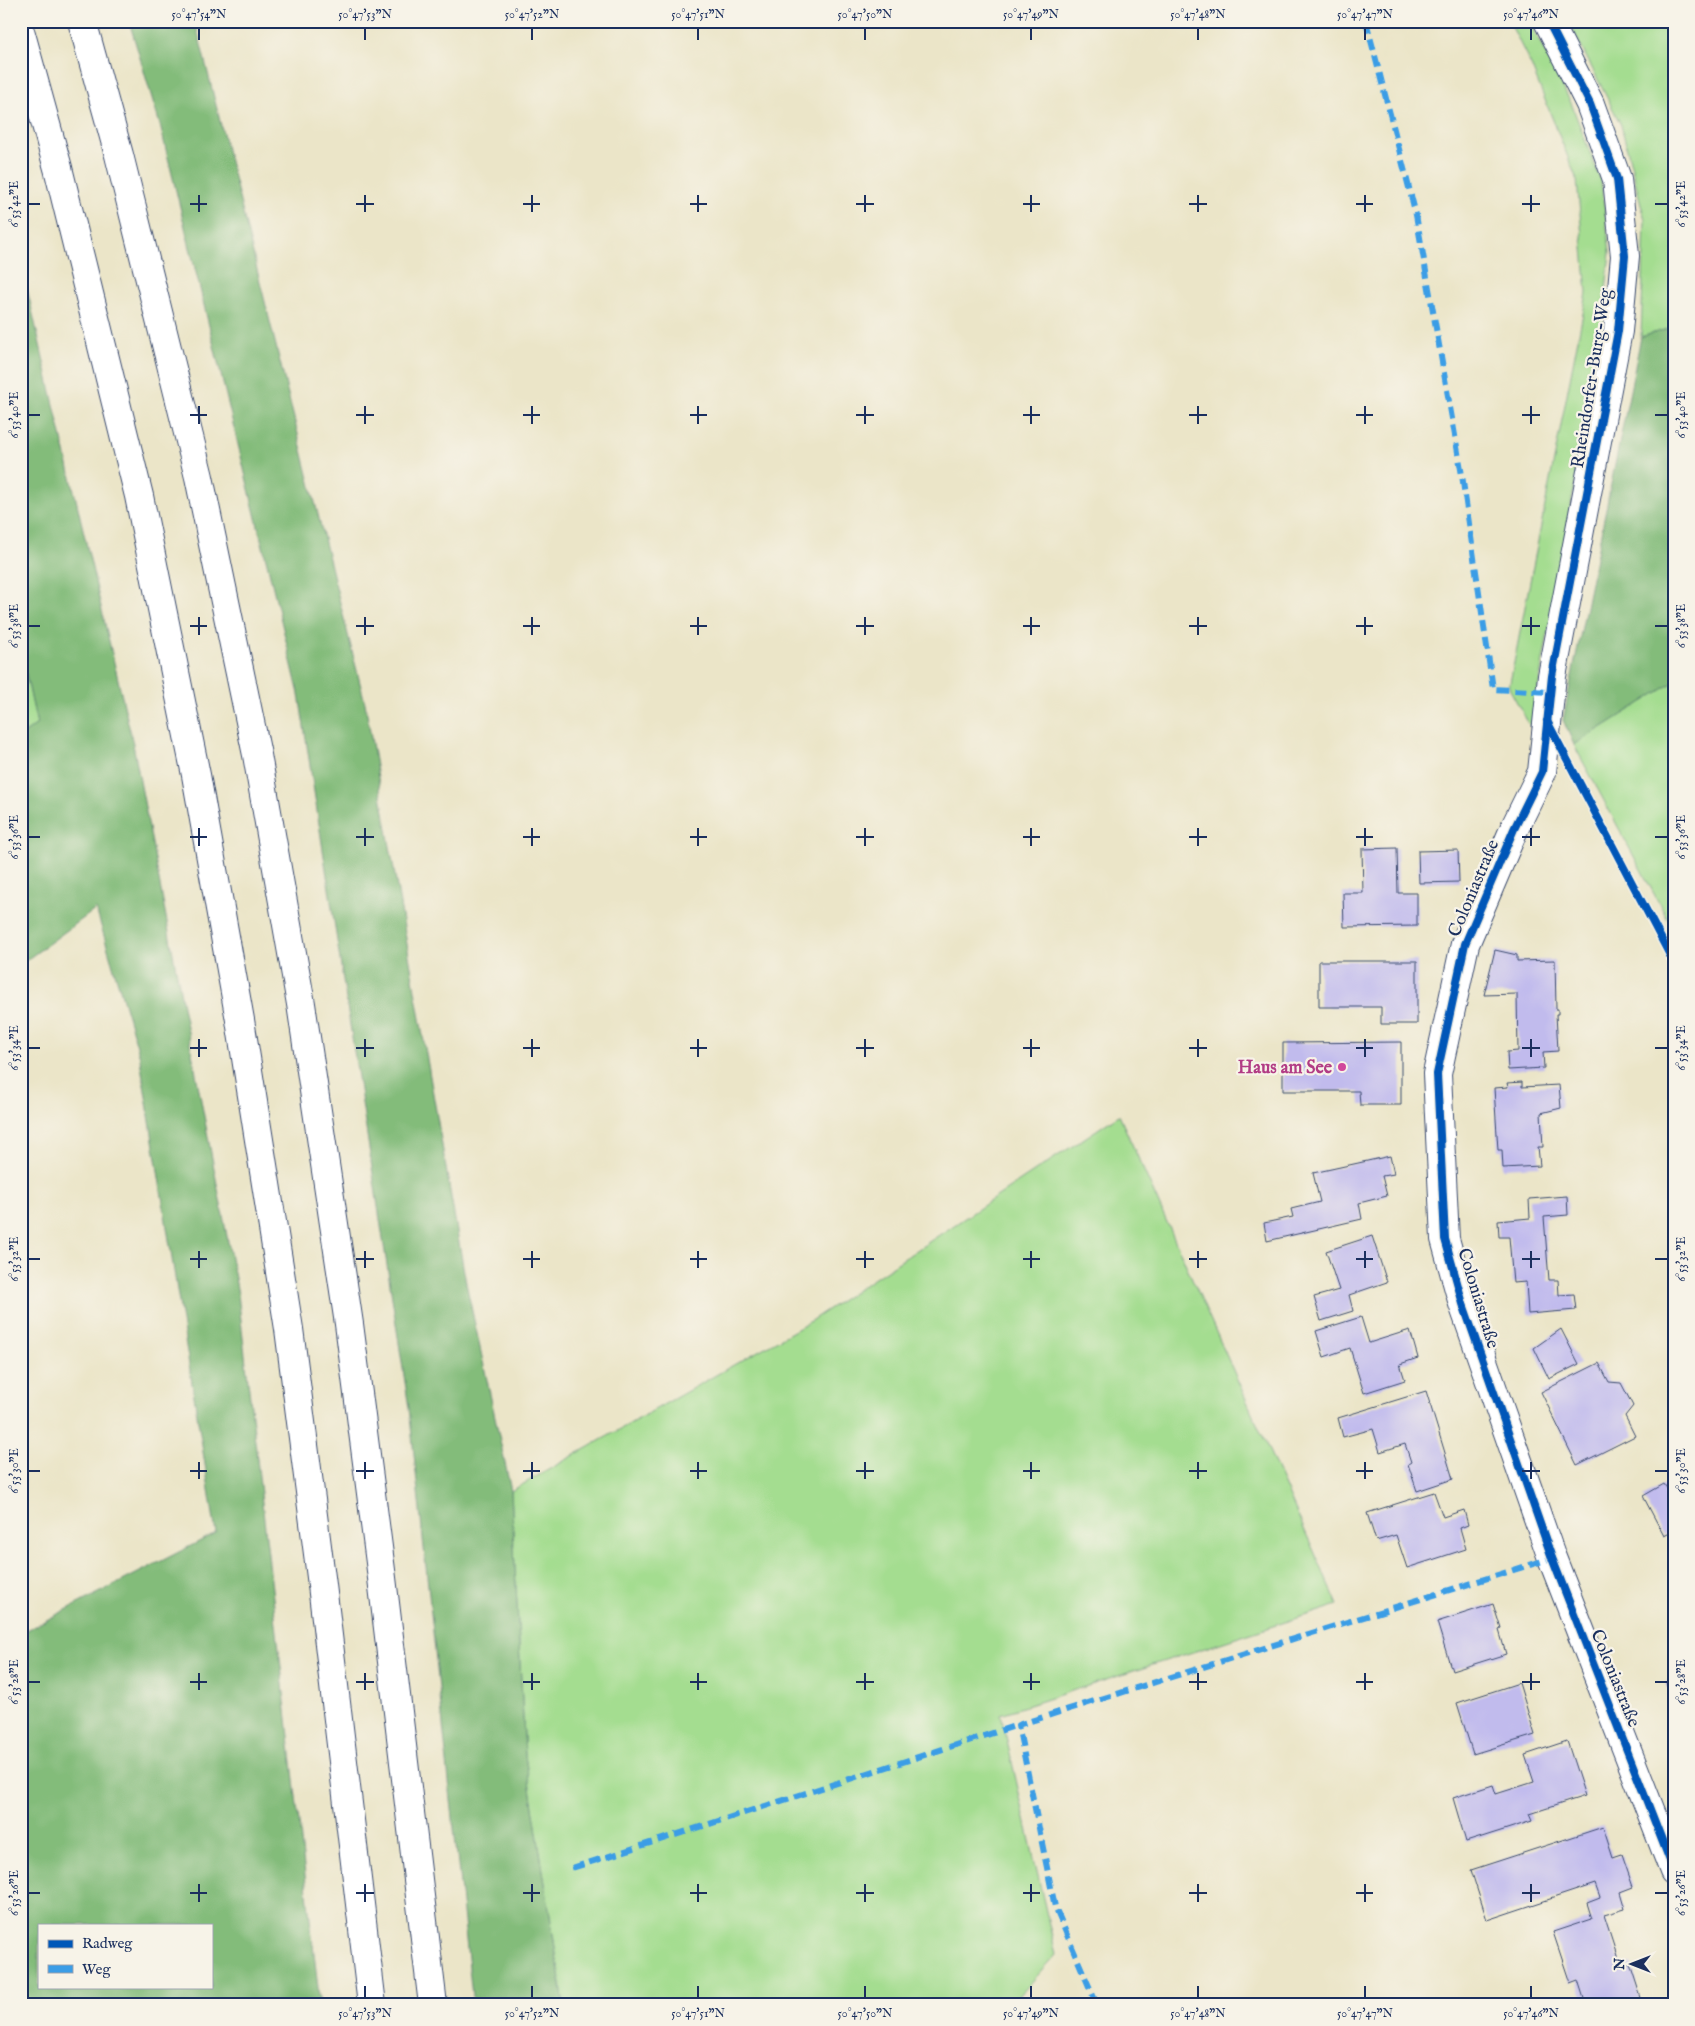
<svg xmlns="http://www.w3.org/2000/svg" width="1695" height="2026" viewBox="0 0 1695 2026" font-family="'IM FELL English',serif">
<style>
.green{fill:#a4dd90;stroke:#608677}
.forest{fill:#83bc7a;stroke:#4f766c;fill-rule:evenodd}
.building{fill:#c1bbed}
.lines{fill:none;stroke-linecap:round;stroke-linejoin:round}
.minor-casing{stroke:#3a4a6e;stroke-width:30}
.highway-casing{stroke:#3a4a6e;stroke-width:30}
.minor{stroke:#fff;stroke-width:28}
.highway{stroke:#fff;stroke-width:28}
.quiet{stroke:#3b9de6;stroke-width:6;stroke-dasharray:12 6;stroke-linecap:butt}
.cycleway-casing{stroke:#f7f3e8;stroke-width:11}
.cycleway{stroke:#0057b8;stroke-width:8}
.ticks{fill:none;stroke:#1b2f5e;stroke-width:2}
.hotel-dot{fill:#d1479c;stroke:#f7f3e8;stroke-width:2}
.labels{text-anchor:middle;stroke-width:4.5;stroke-linejoin:round;paint-order:stroke}
.street-label{font-size:18px;fill:#1b2f5e;stroke:#f7f3e8}
.hotel-label{font-size:18px;font-weight:bold;fill:#b23c85;stroke:#f7f3e8;text-anchor:end}
.neatline{fill:none;stroke:#1b2f5e;stroke-width:2}
.ticks-label{font-size:12px;text-anchor:middle;fill:#1b2f5e}
</style>
<rect width="100%" height="100%" fill="#f7f3e8"/>
<filter id="ink" filterUnits="userSpaceOnUse"><feTurbulence type="fractalNoise" baseFrequency=".02" numOctaves="2"/><feDisplacementMap in="SourceGraphic" scale="10" xChannelSelector="R" yChannelSelector="G"/><feConvolveMatrix kernelMatrix="1 2 1 2 8 2 1 2 1" color-interpolation-filters="sRGB"/></filter>
<filter id="wash" filterUnits="userSpaceOnUse"><feTurbulence type="fractalNoise" baseFrequency=".0096" numOctaves="4" result="noise"/><feDisplacementMap in="SourceGraphic" scale="20" xChannelSelector="R" yChannelSelector="G"/><feGaussianBlur stdDeviation="1.12" result="paint"/><feColorMatrix in="noise" values="0 0 0 0 0 0 0 0 0 0 0 0 0 0 0 0 0 1.4 0 .05"/><feComposite in="paint" operator="in"/></filter>
<g filter="url(#wash)">
<rect width="100%" height="100%" fill="#ebe5c8"/>
<g class="green">
<path d="M1509 21H1529L1571 103 1601 181 1610 252 1601 338 1531 728 1509 688 1587 293 1577 180 1531 65Z"/>
<path d="M1568 21H1674V327L1641 337 1645 220 1621 125Z"/>
<path d="M21 652 37 724 21 736Z"/>
<path d="M1674 682V931L1574 745Z"/>
<path d="M1119 1115 1338 1605 1001 1714 1056 1955 1011 2005H564L525 1756 511 1491 806 1324Z"/>
</g>
<g class="forest">
<path d="M129 21H195L365 703 466 1283 511 1491 525 1756 564 2005H473L409 1408 299 694 160 125Z"/>
<path d="M21 263 133 744 238 1294 320 2005H21V1633L216 1533 139 1053 96 909 21 964V736L37 724 21 652ZM39 1925H211V1987H39Z"/>
<path d="M1674 327V682L1574 745 1563 720 1641 337Z"/>
</g>
<g id="blocks">
<g class="building">
<path d="M1397 848 1398 893H1417V926L1344 927 1343 893H1363L1362 849Z"/>
<path d="M1458 850 1459 882 1419 883 1418 851Z"/>
<path d="M1495 950 1517 955V961L1555 960 1556 1009H1558V1014H1556L1558 1051 1543 1052 1544 1068 1508 1070 1507 1052 1518 1051 1517 994 1484 995Z"/>
<path d="M1319 961H1417V1024H1381V1007H1319Z"/>
<path d="M1401 1042V1105H1360L1359 1091H1283V1043Z"/>
<path d="M1522 1082V1087L1559 1085 1561 1108 1541 1113 1543 1147H1538L1540 1166 1503 1168 1502 1150H1498L1494 1088 1508 1087 1507 1083Z"/>
<path d="M1390 1156 1394 1174 1382 1176 1387 1196 1359 1203 1362 1219 1267 1241 1264 1223 1293 1217 1291 1209 1320 1202 1313 1173Z"/>
<path d="M1567 1196 1568 1215 1544 1217 1549 1280H1558L1559 1295 1574 1294 1576 1310 1528 1314 1526 1282 1513 1283 1509 1237H1499L1498 1221 1530 1218 1529 1199Z"/>
<path d="M1372 1236 1387 1282 1349 1295 1353 1311 1321 1321 1314 1297 1339 1290 1326 1251Z"/>
<path d="M1361 1317 1369 1343 1410 1330 1418 1358 1400 1364 1405 1380 1364 1393 1350 1348 1324 1357 1316 1331Z"/>
<path d="M1561 1329 1579 1364 1549 1379 1534 1348Z"/>
<path d="M1599 1363 1609 1382 1621 1383 1633 1406 1625 1416 1635 1436 1577 1465 1541 1392Z"/>
<path d="M1426 1391 1453 1479 1417 1491 1408 1464 1411 1462 1405 1444 1380 1452 1373 1429 1343 1437 1338 1418Z"/>
<path d="M1664 1484 1674 1499V1531L1664 1536 1643 1496Z"/>
<path d="M1434 1492 1443 1517 1464 1510 1468 1525 1460 1528 1466 1549 1407 1568 1396 1535 1376 1541 1367 1513Z"/>
<path d="M1493 1604 1501 1629 1499 1630 1506 1654 1452 1671 1437 1622Z"/>
<path d="M1674 1679V1700L1666 1683Z"/>
<path d="M1519 1683 1535 1735 1473 1754 1457 1703Z"/>
<path d="M1567 1741 1585 1796 1529 1814 1532 1821 1466 1842 1453 1798 1493 1785 1496 1794 1534 1782 1525 1755Z"/>
<path d="M1603 1827 1613 1858 1622 1855 1633 1887 1620 1892 1625 1909 1604 1915 1621 1967 1630 1964 1642 2001 1647 1999 1649 2005H1586L1578 1980 1570 1983 1553 1932 1592 1919 1587 1903 1600 1898 1595 1884 1487 1920 1471 1870Z"/>
</g>
</g>
</g>
<g filter="url(#ink)">
<use href="#blocks" fill-opacity="0" stroke="#3a4a6e" stroke-width="1"/>
<g class="lines">
<g class="minor-casing">
<path id="minor" d="M1548 21 1590 104 1617 179 1625 256 1618 331 1552 676 1542 772 1514 829 1465 944 1437 1074 1445 1239 1463 1304 1552 1558 1674 1871"/>
</g>
<g class="highway-casing">
<g id="highway">
<path d="M82 21 119 155 199 477 257 755 301 1004 349 1324 382 1578 433 2005"/>
<path d="M21 34 58 168 139 496 196 775 240 1020 289 1329 322 1585 372 2005"/>
</g>
</g>
<use href="#minor" class="minor"/>
<use href="#highway" class="highway"/>
<g class="quiet">
<path d="M1366 21 1416 215 1462 475 1493 689 1550 692"/>
<path d="M572 1868 1018 1725"/>
<path d="M1097 2005 1055 1907 1018 1725 1552 1558"/>
</g>
<g class="cycleway-casing">
<g id="cycleway">
<path d="M1548 21 1590 104 1617 179 1625 256 1618 331 1552 676 1542 772 1514 829 1465 944 1437 1074 1445 1239 1463 1304 1552 1558 1674 1871"/>
<path d="M1547 721 1674 963"/>
</g>
</g>
<use href="#cycleway" class="cycleway"/>
</g>
</g>
<path class="ticks" d="M199 28V40M365 28V40M532 28V40M698 28V40M865 28V40M1031 28V40M1198 28V40M1365 28V40M1531 28V40M199 195V212M365 195V212M532 195V212M698 195V212M865 195V212M1031 195V212M1198 195V212M1365 195V212M1531 195V212M28 204H40M190 204H207M356 204H374M523 204H540M690 204H707M856 204H874M1023 204H1040M1189 204H1207M1356 204H1373M1522 204H1540M1655 204H1668M199 406V424M365 406V424M532 406V424M698 406V424M865 406V424M1031 406V424M1198 406V424M1365 406V424M1531 406V424M28 415H40M190 415H207M356 415H374M523 415H540M690 415H707M856 415H874M1023 415H1040M1189 415H1207M1356 415H1373M1522 415H1540M1655 415H1668M199 617V635M365 617V635M532 617V635M698 617V635M865 617V635M1031 617V635M1198 617V635M1365 617V635M1531 617V635M28 626H40M190 626H207M356 626H374M523 626H540M690 626H707M856 626H874M1023 626H1040M1189 626H1207M1356 626H1373M1522 626H1540M1655 626H1668M199 828V846M365 828V846M532 828V846M698 828V846M865 828V846M1031 828V846M1198 828V846M1365 828V846M1531 828V846M28 837H40M190 837H207M356 837H374M523 837H540M690 837H707M856 837H874M1023 837H1040M1189 837H1207M1356 837H1373M1522 837H1540M1655 837H1668M199 1039V1057M365 1039V1057M532 1039V1057M698 1039V1057M865 1039V1057M1031 1039V1057M1198 1039V1057M1365 1039V1057M1531 1039V1057M28 1048H40M190 1048H207M356 1048H374M523 1048H540M690 1048H707M856 1048H874M1023 1048H1040M1189 1048H1207M1356 1048H1373M1522 1048H1540M1655 1048H1668M199 1251V1268M365 1251V1268M532 1251V1268M698 1251V1268M865 1251V1268M1031 1251V1268M1198 1251V1268M1365 1251V1268M1531 1251V1268M28 1259H40M190 1259H207M356 1259H374M523 1259H540M690 1259H707M856 1259H874M1023 1259H1040M1189 1259H1207M1356 1259H1373M1522 1259H1540M1655 1259H1668M199 1462V1479M365 1462V1479M532 1462V1479M698 1462V1479M865 1462V1479M1031 1462V1479M1198 1462V1479M1365 1462V1479M1531 1462V1479M28 1471H40M190 1471H207M356 1471H374M523 1471H540M690 1471H707M856 1471H874M1023 1471H1040M1189 1471H1207M1356 1471H1373M1522 1471H1540M1655 1471H1668M199 1673V1690M365 1673V1690M532 1673V1690M698 1673V1690M865 1673V1690M1031 1673V1690M1198 1673V1690M1365 1673V1690M1531 1673V1690M28 1682H40M190 1682H207M356 1682H374M523 1682H540M690 1682H707M856 1682H874M1023 1682H1040M1189 1682H1207M1356 1682H1373M1522 1682H1540M1655 1682H1668M199 1884V1902M365 1884V1902M532 1884V1902M698 1884V1902M865 1884V1902M1031 1884V1902M1198 1884V1902M1365 1884V1902M1531 1884V1902M28 1893H40M190 1893H207M356 1893H374M523 1893H540M690 1893H707M856 1893H874M1023 1893H1040M1189 1893H1207M1356 1893H1373M1522 1893H1540M1655 1893H1668M365 1986V1998M532 1986V1998M698 1986V1998M865 1986V1998M1031 1986V1998M1198 1986V1998M1365 1986V1998M1531 1986V1998"/>
<circle class="hotel-dot" cx="1342" cy="1067" r="5"/>
<g class="labels">
<g class="street-label">
<text transform="translate(1591 378) rotate(-81)" y="6">Rheindorfer-Burg-Weg</text>
<text transform="translate(1473 888) rotate(-67)" y="6">Coloniastraße</text>
<text transform="translate(1479 1298) rotate(73)" y="6">Coloniastraße</text>
<text transform="translate(1616 1678) rotate(68)" y="6">Coloniastraße</text>
</g>
<g class="hotel-label">
<text x="1332" y="1073">Haus am See</text>
</g>
</g>
<rect width="1695" height="2026" fill="none" stroke="#f7f3e8" stroke-width="55"/>
<rect x="38" y="1924" width="175" height="65" fill="#f7f3e8" stroke="#9fa5b1"/>
<rect x="48" y="1940" width="25" height="8" fill="#0057b8" stroke="#9fa5b1"/>
<text x="82" y="1948" font-size="15" fill="#1b2f5e">Radweg</text>
<rect x="48" y="1965" width="25" height="8" fill="#3b9de6" stroke="#9fa5b1"/>
<text x="82" y="1974" font-size="15" fill="#1b2f5e">Weg</text>
<g transform="translate(1632 1964) rotate(270)" stroke="#f7f3e8" stroke-width="4" paint-order="stroke">
<path d="M0-4L9 19L0 12L-9 19Z" fill="#1b2f5e"/>
<text y="-8" font-size="14" font-weight="bold" text-anchor="middle" fill="#1b2f5e">N</text>
</g>
<rect x="28" y="28" width="1640" height="1970" class="neatline"/>
<g class="ticks-label">
<text x="199" y="18">50°47'54"N</text>
<text x="365" y="18">50°47'53"N</text>
<text x="532" y="18">50°47'52"N</text>
<text x="698" y="18">50°47'51"N</text>
<text x="865" y="18">50°47'50"N</text>
<text x="1031" y="18">50°47'49"N</text>
<text x="1198" y="18">50°47'48"N</text>
<text x="1365" y="18">50°47'47"N</text>
<text x="1531" y="18">50°47'46"N</text>
<text transform="translate(1681 204) rotate(-90)" y="4">6°53'42"E</text>
<text transform="translate(14 204) rotate(-90)" y="4">6°53'42"E</text>
<text transform="translate(1681 415) rotate(-90)" y="4">6°53'40"E</text>
<text transform="translate(14 415) rotate(-90)" y="4">6°53'40"E</text>
<text transform="translate(1681 626) rotate(-90)" y="4">6°53'38"E</text>
<text transform="translate(14 626) rotate(-90)" y="4">6°53'38"E</text>
<text transform="translate(1681 837) rotate(-90)" y="4">6°53'36"E</text>
<text transform="translate(14 837) rotate(-90)" y="4">6°53'36"E</text>
<text transform="translate(1681 1048) rotate(-90)" y="4">6°53'34"E</text>
<text transform="translate(14 1048) rotate(-90)" y="4">6°53'34"E</text>
<text transform="translate(1681 1259) rotate(-90)" y="4">6°53'32"E</text>
<text transform="translate(14 1259) rotate(-90)" y="4">6°53'32"E</text>
<text transform="translate(1681 1471) rotate(-90)" y="4">6°53'30"E</text>
<text transform="translate(14 1471) rotate(-90)" y="4">6°53'30"E</text>
<text transform="translate(1681 1682) rotate(-90)" y="4">6°53'28"E</text>
<text transform="translate(14 1682) rotate(-90)" y="4">6°53'28"E</text>
<text transform="translate(1681 1893) rotate(-90)" y="4">6°53'26"E</text>
<text transform="translate(14 1893) rotate(-90)" y="4">6°53'26"E</text>
<text x="365" y="2017">50°47'53"N</text>
<text x="532" y="2017">50°47'52"N</text>
<text x="698" y="2017">50°47'51"N</text>
<text x="865" y="2017">50°47'50"N</text>
<text x="1031" y="2017">50°47'49"N</text>
<text x="1198" y="2017">50°47'48"N</text>
<text x="1365" y="2017">50°47'47"N</text>
<text x="1531" y="2017">50°47'46"N</text>
</g>
</svg>
